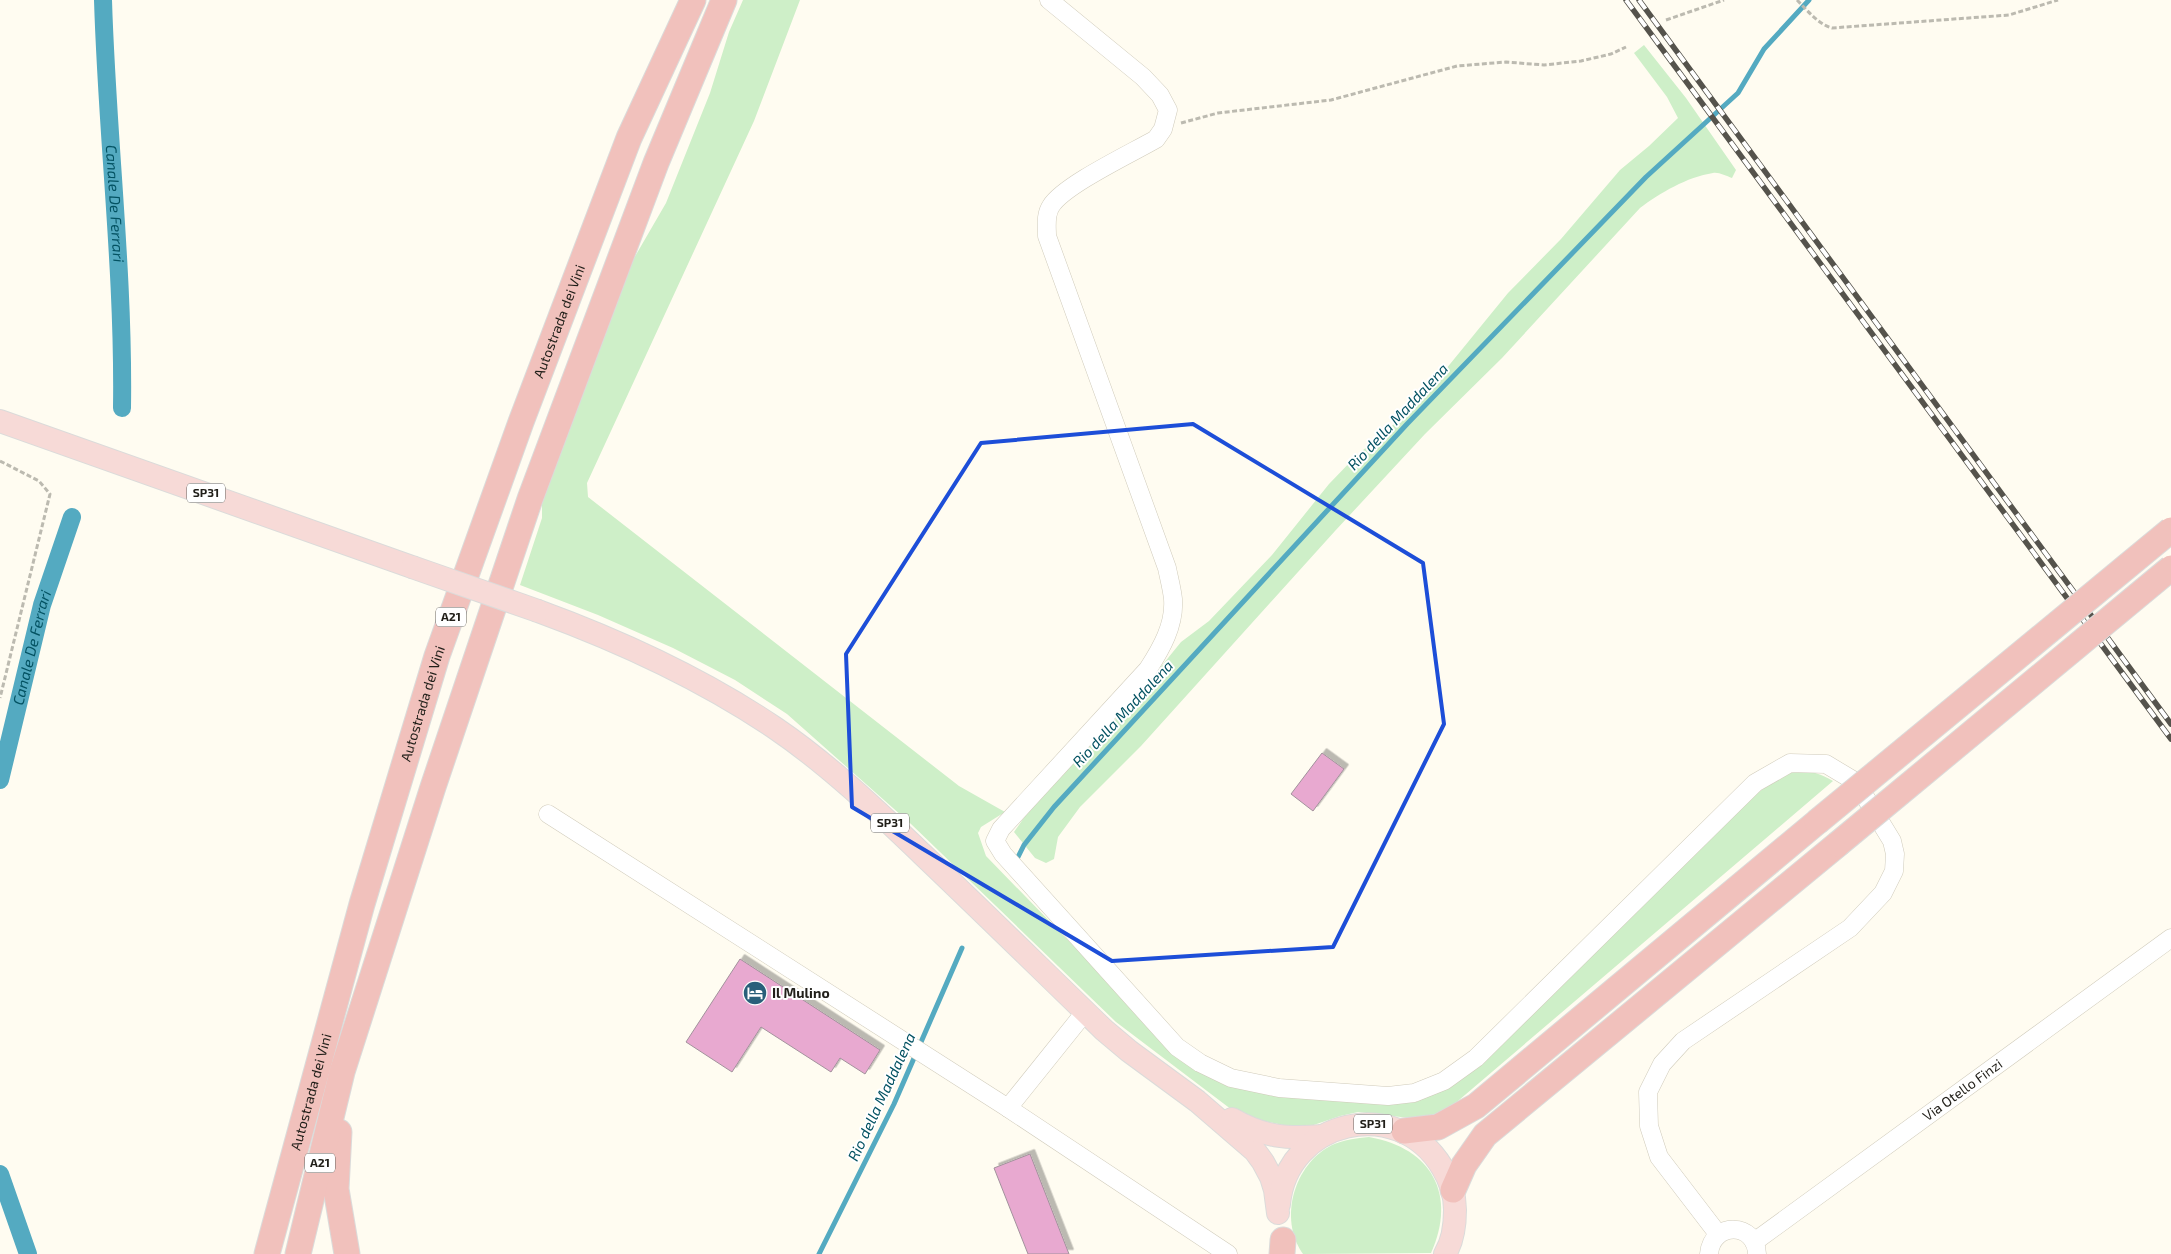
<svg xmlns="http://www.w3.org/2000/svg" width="2171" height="1254" viewBox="0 0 2171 1254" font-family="'Exo 2',sans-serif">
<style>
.green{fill:#ceefc8}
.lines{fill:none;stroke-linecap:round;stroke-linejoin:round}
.stream{stroke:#54aac1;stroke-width:5}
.canal{stroke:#54aac1;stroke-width:18}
.building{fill:#e8a9d0;stroke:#a2929c;filter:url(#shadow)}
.minor-casing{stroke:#d0cbbb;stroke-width:19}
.major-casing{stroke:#dbdbda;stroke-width:24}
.highway-casing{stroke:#dbdbda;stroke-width:27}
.path{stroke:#bcbab0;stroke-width:3;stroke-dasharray:5 2.5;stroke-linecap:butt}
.minor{stroke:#fff;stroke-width:18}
.major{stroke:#f7dad7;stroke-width:22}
.highway{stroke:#f1c1bc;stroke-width:25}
.rail-casing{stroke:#55534c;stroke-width:5.5}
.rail{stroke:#fff;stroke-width:4;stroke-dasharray:11;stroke-linecap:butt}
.major-bridge-casing{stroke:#dbdbda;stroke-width:24;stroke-linecap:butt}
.highway-bridge-casing{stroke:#dbdbda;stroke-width:27;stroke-linecap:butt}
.major-bridge{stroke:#f7dad7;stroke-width:22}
.highway-bridge{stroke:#f1c1bc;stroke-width:25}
.marked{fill:none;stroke:#1d4ed8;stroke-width:4;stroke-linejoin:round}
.labels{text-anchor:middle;stroke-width:4;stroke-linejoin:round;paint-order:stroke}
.shield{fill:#fff;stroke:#64625e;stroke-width:1}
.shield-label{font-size:12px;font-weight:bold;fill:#211f19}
.street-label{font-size:14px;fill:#211f19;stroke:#fff}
.poi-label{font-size:14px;font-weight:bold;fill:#211f19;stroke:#fff;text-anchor:start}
.water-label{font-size:15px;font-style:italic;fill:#035262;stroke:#fff}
</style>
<defs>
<filter id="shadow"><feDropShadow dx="4.5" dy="-4.5" stdDeviation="0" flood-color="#0004"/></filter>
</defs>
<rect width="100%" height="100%" fill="#fffcf1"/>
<g class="green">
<path d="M743 0H800L754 121 587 483 588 497 959 786 1005 812 981 827 978 833 986 856 1168 1043 1226 1082 1427 1094 1759 792C1786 771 1802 763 1833 781L1452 1106 1431 1116 1418 1119 1358 1112 1340 1116 1302 1129 1240 1116 1116 1022 911 824 787 714 735 680 673 648 598 615 520 585 542 518V499L626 272 666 203 710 93 729 32Z"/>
<path d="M1644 45 1686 98 1736 170 1732 178C1726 176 1719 172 1713 173 1687 177 1660 193 1640 208L1502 358 1425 434 1335 531 1141 746 1080 807 1058 837 1054 859 1046 863 1035 858 1014 832 1030 809 1134 700 1181 642 1209 621 1272 555 1329 484 1356 456 1406 414 1437 380 1508 293 1561 239 1620 170 1649 146 1678 118 1667 97 1634 53Z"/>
<path d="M1369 1137C1432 1148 1457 1195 1431 1253L1303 1254C1278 1219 1294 1164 1332 1145 1344 1140 1356 1138 1369 1137Z"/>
</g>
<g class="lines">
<g class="stream">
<path d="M1016 861 1024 845 1054 807 1407 424 1646 177 1738 93 1764 49 1809 0"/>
<path d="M819 1254 894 1104 962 948"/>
</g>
<g class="canal">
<path id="s1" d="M103 0C107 136 124 272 122 408"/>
<path id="s2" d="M0 780 42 605 72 517"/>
<path d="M0 1174 28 1254"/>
</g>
</g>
<g class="building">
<path d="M1322 753 1344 769 1313 811 1291 794Z"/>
<path d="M740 959 880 1050 865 1074 840 1058 831 1072 761 1027 732 1072 686 1042Z"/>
<path d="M1030 1154 1069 1254H1028L994 1168Z"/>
</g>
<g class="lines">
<g class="minor-casing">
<g id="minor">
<path d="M1049 0 1143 77 1160 95 1168 110 1163 129 1156 139C1132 153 1064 185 1051 206 1045 215 1047 226 1047 236L1167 568C1169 578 1172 589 1173 599 1175 625 1161 649 1148 669L1001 829 995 841 1003 854 1177 1047 1200 1063 1231 1078 1279 1088 1388 1096 1414 1093 1444 1081 1476 1058 1755 783 1790 763 1826 764 1856 782 1892 841 1895 854 1894 871 1883 893 1850 928 1683 1041 1662 1064 1648 1092 1649 1126 1659 1157 1718 1234"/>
<path d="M548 814 1008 1108 1085 1012"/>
<path d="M1008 1108 1228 1254"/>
<path id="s3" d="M1754 1242 2171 938"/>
<path d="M1709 1254C1712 1221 1756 1222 1757 1254"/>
</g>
</g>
<g class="major-casing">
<g id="major">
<path d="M0 421 412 567"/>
<path d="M538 611C620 641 701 678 775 728 828 764 875 809 921 853 983 912 1043 971 1104 1030L1129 1051 1197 1101 1255 1151 1263 1162 1271 1177 1275 1190 1278 1213"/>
<path d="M1232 1119C1263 1137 1287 1139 1322 1136"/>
<path d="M1279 1204C1287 1120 1398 1094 1442 1167 1450 1180 1455 1194 1455 1210 1455 1225 1453 1241 1445 1254"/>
</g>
</g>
<g class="highway-casing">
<g id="highway">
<path d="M1404 1131 1438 1127 1476 1106 1817 822"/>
<path d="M339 1132 336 1189 347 1254"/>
<path d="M1453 1190 1464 1165 1485 1135 1838 844"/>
<path id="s4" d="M267 1254 362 904 437 656 521 422 629 138 693 0"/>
<path d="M298 1254 342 1072 433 787 530 499 656 163 724 0"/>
<path d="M1282 1254 1283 1240"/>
</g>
</g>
<g class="path">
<path d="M1797 0C1808 11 1818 24 1832 28L2009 15 2058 0"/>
<path d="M1666 20 1724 0"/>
<path d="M1181 123 1218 113 1331 100 1457 66 1506 62 1544 65 1581 61 1611 54 1626 47"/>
<path d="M0 461 39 481 50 494 0 698"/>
</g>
<use href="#minor" class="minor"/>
<use href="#major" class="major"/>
<use href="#highway" class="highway"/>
<g class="rail-casing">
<g id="rail">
<path d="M1626 0 2171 739"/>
<path d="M1639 0 2171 724"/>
</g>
</g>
<use href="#rail" class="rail"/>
<g class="major-bridge-casing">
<path id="major-bridge" d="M412 567 538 611"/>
</g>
<g class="highway-bridge-casing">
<g id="highway-bridge">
<path d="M1817 822 2171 530"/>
<path d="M1838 844 2171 568"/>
</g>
</g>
<use href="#major-bridge" class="major-bridge"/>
<use href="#highway-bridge" class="highway-bridge"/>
</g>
<path class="marked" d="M1193 424 1423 563 1444 724 1333 947 1112 961 852 807 846 654 981 443Z"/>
<defs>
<g id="hotel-disc" transform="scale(1.25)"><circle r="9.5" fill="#295f7a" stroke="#fff"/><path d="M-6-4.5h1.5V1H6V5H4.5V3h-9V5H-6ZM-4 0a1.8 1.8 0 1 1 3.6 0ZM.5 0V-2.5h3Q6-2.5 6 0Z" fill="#fff"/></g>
</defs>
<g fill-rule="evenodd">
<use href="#hotel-disc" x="755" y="993"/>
</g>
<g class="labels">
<g class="shield">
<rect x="187" y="483.5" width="38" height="19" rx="4"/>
<rect x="436" y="607.5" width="30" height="19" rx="4"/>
<rect x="871" y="813.5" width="38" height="19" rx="4"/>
<rect x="1354" y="1114.5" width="38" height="19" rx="4"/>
<rect x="305" y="1153.5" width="30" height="19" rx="4"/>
</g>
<g class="shield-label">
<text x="206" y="497">SP31</text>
<text x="451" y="621">A21</text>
<text x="890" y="827">SP31</text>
<text x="1373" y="1128">SP31</text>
<text x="320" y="1167">A21</text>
</g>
<g class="street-label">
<text dy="5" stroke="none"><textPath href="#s4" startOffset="978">Autostrada dei Vini</textPath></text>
<text dy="5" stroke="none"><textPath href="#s4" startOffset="572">Autostrada dei Vini</textPath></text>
<text dy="5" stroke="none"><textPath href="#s3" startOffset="258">Via Otello Finzi</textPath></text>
<text dy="5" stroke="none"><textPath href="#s4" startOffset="168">Autostrada dei Vini</textPath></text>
</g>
<g class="poi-label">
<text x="772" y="998">Il Mulino</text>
</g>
<g class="water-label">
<text dy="5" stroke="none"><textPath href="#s1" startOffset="204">Canale De Ferrari</textPath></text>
<text transform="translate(1398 417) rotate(-47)" y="5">Rio della Maddalena</text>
<text dy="5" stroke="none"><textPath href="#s2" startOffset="136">Canale De Ferrari</textPath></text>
<text transform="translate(1123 714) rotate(-47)" y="5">Rio della Maddalena</text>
<text transform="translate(882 1097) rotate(-65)" y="5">Rio della Maddalena</text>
</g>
</g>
</svg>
